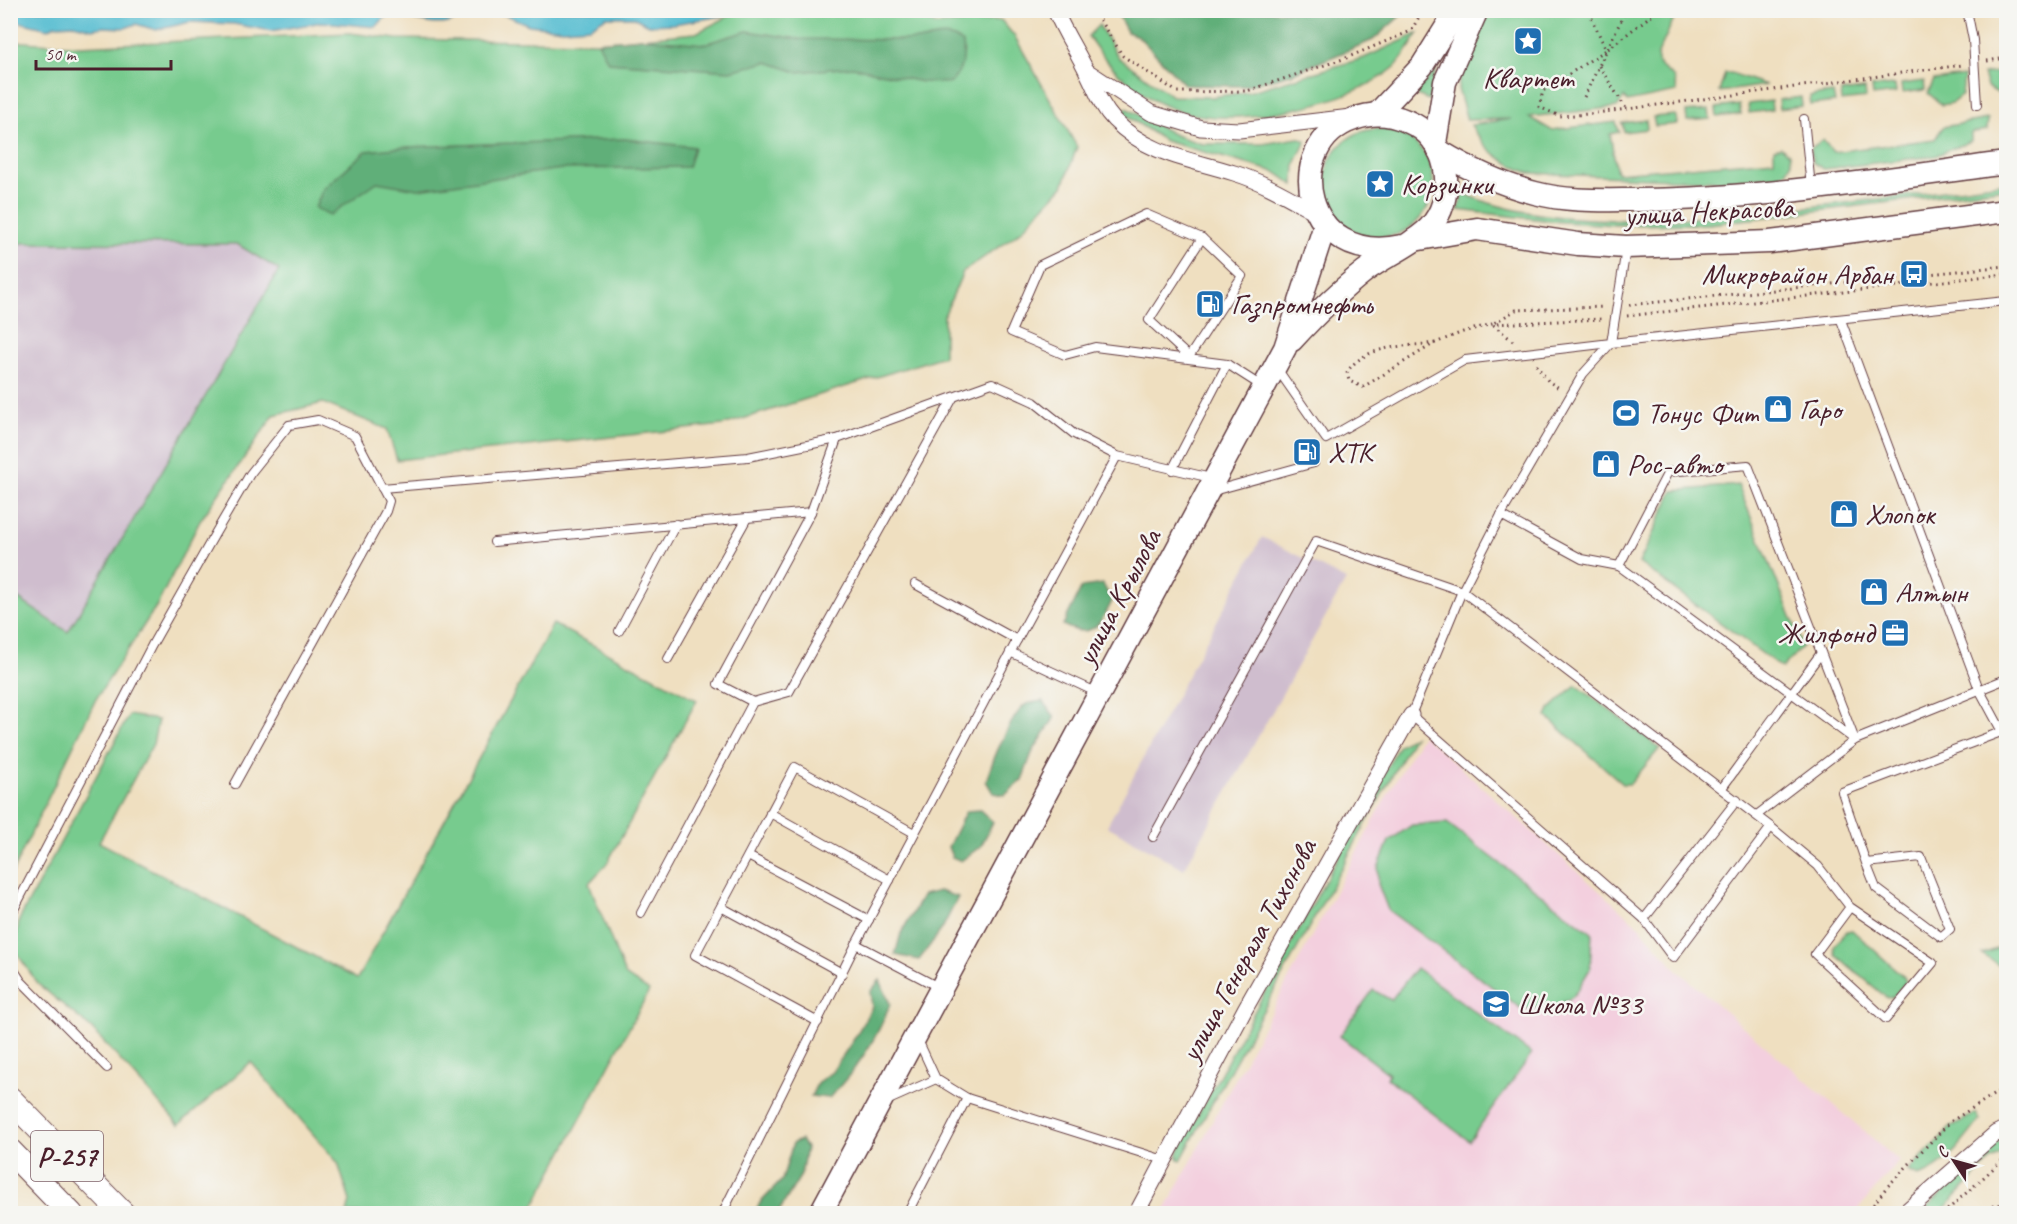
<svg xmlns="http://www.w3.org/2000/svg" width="2017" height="1224" viewBox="0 0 2017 1224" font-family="Caveat,sans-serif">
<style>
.built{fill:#f3cfde}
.industrial{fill:#cfbdce}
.green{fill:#77cb8e;stroke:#60755c;stroke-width:1.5}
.forest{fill:#61af79;stroke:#566752;stroke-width:1.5}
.water{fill:#53bcd0;stroke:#4e6e7e;stroke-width:1.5}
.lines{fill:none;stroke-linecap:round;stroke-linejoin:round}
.service-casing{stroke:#633c41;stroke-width:10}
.minor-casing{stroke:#633c41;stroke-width:17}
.primary-casing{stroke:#633c41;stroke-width:25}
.trunk-casing{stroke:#633c41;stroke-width:26}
.path{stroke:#633c41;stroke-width:3;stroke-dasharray:1.5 4.5;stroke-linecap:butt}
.service{stroke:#fff;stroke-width:8}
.minor{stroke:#fff;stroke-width:15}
.primary{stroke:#fff;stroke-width:22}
.trunk{stroke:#fff;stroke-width:24}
.labels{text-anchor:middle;stroke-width:5;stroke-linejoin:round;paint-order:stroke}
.shield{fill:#f6f6f2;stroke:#7e6067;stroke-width:1.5}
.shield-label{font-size:28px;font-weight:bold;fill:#4a1f2b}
.poi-label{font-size:30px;fill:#4a1f2b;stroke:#f6f6f2;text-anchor:start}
.street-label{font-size:30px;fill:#4a1f2b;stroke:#f6f6f2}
</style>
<rect width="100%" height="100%" fill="#f6f6f2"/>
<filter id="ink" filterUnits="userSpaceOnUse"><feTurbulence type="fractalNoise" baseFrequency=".0167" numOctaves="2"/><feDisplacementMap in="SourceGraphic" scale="12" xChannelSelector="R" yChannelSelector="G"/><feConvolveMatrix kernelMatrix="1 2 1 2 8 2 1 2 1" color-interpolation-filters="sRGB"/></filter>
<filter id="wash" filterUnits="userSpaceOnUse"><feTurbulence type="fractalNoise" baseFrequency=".008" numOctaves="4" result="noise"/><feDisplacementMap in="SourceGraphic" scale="24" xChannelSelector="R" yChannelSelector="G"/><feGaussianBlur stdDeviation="1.35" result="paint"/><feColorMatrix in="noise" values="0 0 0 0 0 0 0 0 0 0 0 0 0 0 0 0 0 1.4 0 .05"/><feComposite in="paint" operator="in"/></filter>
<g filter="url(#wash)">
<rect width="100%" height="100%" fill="#efdfc0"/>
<path class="built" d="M1423 735 1639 926 1677 970 1899 1161 1855 1213 1163 1214 1391 788Z"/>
<g class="industrial">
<path d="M10 243 237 244 279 269 68 633 11 594Z"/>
<path d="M1262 537 1346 580 1184 869 1107 826Z"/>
</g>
<g class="green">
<path d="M741 10 901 11 937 25 1001 20 1015 37 1077 147 1063 186 1020 232 963 272 944 316V356L723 425 397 460 387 429 323 403 274 415 200 521 157 605 96 699 11 875V594L68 632 279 270 237 244 11 243V41L80 46 350 33 396 39 598 42 696 33Z"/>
<path d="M1490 11 1677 12 1657 56 1659 65 1674 78 1677 92 1627 102 1624 97 1618 107 1529 117 1551 130 1616 122 1619 132 1610 134 1617 173 1774 160V149L1781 147 1790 154 1791 163 1786 172 1778 176 1720 181 1529 173C1503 163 1485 150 1471 125L1511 119 1467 120 1458 89 1462 64Z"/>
<path d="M1099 25 1118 57 1172 96 1211 97 1248 92 1364 58 1419 33C1411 44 1404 58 1395 67 1368 90 1328 102 1294 109 1204 129 1142 117 1088 36Z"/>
<path d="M1436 70 1429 100 1414 94Z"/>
<path d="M1997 72 2001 95 1987 87 1983 74Z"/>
<path d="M1725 73H1731L1766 85 1719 92Z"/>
<path d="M1964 76 1962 95 1952 103 1942 105 1928 93 1934 80Z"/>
<path d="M1924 81 1925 90 1902 93 1901 84Z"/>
<path d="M1895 85 1896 93 1873 96 1872 87Z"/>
<path d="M1865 89 1866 98 1842 101 1841 92Z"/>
<path d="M1833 93 1835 102 1811 105 1810 96Z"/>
<path d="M1801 97 1802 106 1779 109 1778 100Z"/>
<path d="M1771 101 1772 110 1749 113 1748 104Z"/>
<path d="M1739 105 1741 114 1717 117 1716 108Z"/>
<path d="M1126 108 1175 135 1202 144H1263L1298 138 1306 141 1295 164 1294 185 1275 172 1165 141 1122 113Z"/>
<path d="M1709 110 1710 119 1687 121 1686 112Z"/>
<path d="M1676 115 1677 124 1655 126 1653 117Z"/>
<path d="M1988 119 1987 130 1971 133V141L1935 156 1824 169 1812 162 1811 148 1823 140 1833 152 1935 139 1943 127Z"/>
<path d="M1646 120 1647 129 1624 132 1622 123Z"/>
<circle cx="1379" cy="183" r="54"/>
<path d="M2006 182V188L1709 224 1616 225 1561 222 1458 210 1463 193C1557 236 1716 218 1817 206 1881 199 1944 192 2006 182Z"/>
<path d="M1738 485 1803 646 1782 668 1639 563 1673 491Z"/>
<path d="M553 624 697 700 606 865 589 883 625 975 649 991 530 1213H347L350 1201 338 1163 251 1062 179 1125 91 1028 38 984 14 949 19 920 129 715 158 720 153 744 99 842 357 979Z"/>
<path d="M1576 685 1660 748 1630 784H1623L1547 717 1550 709Z"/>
<path d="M1414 736 1181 1160 1178 1159V1152L1399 745Z"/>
<path d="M1447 823 1592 933 1590 969 1573 997 1555 1007 1522 1009 1388 910 1378 884V868L1389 841 1412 825Z"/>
<path d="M1852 930 1904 977 1906 982 1893 997 1887 998 1836 955 1834 946 1847 931Z"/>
<path d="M2006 946V970L1982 954Z"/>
<path d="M1416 968 1532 1054 1469 1141 1387 1078 1389 1074 1340 1036 1373 990 1391 1000Z"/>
<path d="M1976 1113 1980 1120C1964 1141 1944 1169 1918 1176L1908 1171 1952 1126Z"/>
<path d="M2006 1138V1151L1991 1160 1940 1213 1921 1214 1976 1159Z"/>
</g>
<g class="forest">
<path d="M1116 11H1406L1373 40 1291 74 1245 86 1185 85 1138 36 1127 32Z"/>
<path d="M747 31 799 39 923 40C938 36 950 33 963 43 965 60 962 69 951 83L922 82 853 67 797 72 767 62 730 71 608 62 598 42 642 38 704 44Z"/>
<path d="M625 139 694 147 688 167 562 169 418 189 377 182 330 215 315 208 323 189 366 151 407 147Z"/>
<path d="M1103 584 1112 601C1101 625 1091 640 1063 625L1082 587Z"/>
<path d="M1043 701 1055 717 1032 753 1022 780 1005 795 993 793 986 781C992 762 1010 717 1025 705 1030 702 1038 702 1043 701Z"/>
<path d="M980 810 993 822 981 846 961 861 952 857 948 847 966 811Z"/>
<path d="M939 891 958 897 942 929 919 960 895 955 901 933 923 895Z"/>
<path d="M880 980 890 1004C877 1040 856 1070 829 1098L811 1096 818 1082 832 1072 854 1039 872 1007 870 992Z"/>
<path d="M801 1140 806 1148 801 1175 778 1213H754L760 1203 782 1180 793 1143Z"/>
</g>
<path class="water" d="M11 10H730V11L722 16 673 24 649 25 633 17H606L590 27 563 29 529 25 503 14H476L468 11C461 13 455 22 448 23 427 27 407 16 387 15L376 27 322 22 271 31 234 24 190 22 156 30 136 24 125 28 103 27 92 29 74 24 55 25 48 29 11 20Z"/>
</g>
<g filter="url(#ink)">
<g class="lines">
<g class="service-casing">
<g id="service">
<path d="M1967 10 1973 40 1977 105"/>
<path d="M1804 119 1811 187"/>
<path d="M1841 320 1979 689 2006 739"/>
<path d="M1189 357 1242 276 1202 238 1146 214 1040 265 1011 332 1065 355 1095 347 1227 364 1263 387"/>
<path d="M1189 357 1149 320 1202 238"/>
<path d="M1278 370 1326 439 1465 360 1611 343 1626 249"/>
<path d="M1748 465 1855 740 1619 566 1668 472Z"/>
<path d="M1172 470 1227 364"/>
<path d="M382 488 748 457 837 439 992 383 1034 402 1074 434 1117 456 1211 478"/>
<path d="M1213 491 1314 463"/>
<path d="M1501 515 1582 559 1619 566"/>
<path d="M494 542 811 512 837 439"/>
<path d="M619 631 676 524"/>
<path d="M1017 640 1117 456"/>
<path d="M1010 652 1098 693"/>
<path d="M668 659 747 518"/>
<path d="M753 702 718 684 811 512"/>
<path d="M1722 788 1821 653"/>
<path d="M770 813 890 880"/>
<path d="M1757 815 1855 740 2006 679"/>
<path d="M1771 827 1673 958 1644 919 1411 715 1462 591 1501 515 1583 374 1611 343 2006 301"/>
<path d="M1153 837 1316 541 1462 591 1771 827 1818 866 1850 907 1815 954 1886 1019 1933 963 1850 907"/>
<path d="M748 856 869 920"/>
<path d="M1866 863 1876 888 1941 937 1950 929 1921 857 1866 863 1842 792 2001 732"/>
<path d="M721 907 842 973"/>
<path d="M641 913 753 702 789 692 953 398"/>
<path d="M10 917 152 645 216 532 250 474 289 425 318 420 355 436 389 501 386 511 235 784"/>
<path d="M1644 919 1737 800"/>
<path d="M856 944 940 988"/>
<path d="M10 964 21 981 107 1068"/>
<path d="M818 1022 695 955 795 767 914 833"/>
<path d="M918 1040 936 1079"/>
<path d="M967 1098 1164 1160"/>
<path d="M891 1099 936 1079 967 1098 907 1214"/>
<path d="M722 1214 856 944 1017 640 915 584"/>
</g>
</g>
<g class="minor-casing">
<g id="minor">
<path d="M1055 10C1064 32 1077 51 1087 72 1096 89 1100 105 1114 120 1148 155 1190 159 1234 173 1264 182 1290 198 1317 213"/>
<path d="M1087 71 1151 113 1201 128 1239 130 1351 117"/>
<path d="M1136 1214 1245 1009 1411 715"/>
<path d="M1903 1214 1996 1133 2006 1128"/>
</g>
</g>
<g class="primary-casing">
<g id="primary">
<path d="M1378 113 1422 66 1457 10"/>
<path d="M1435 143 1445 82 1477 10"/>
<path d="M1439 151C1470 170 1500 184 1535 193 1569 202 1604 200 1639 200 1762 199 1885 179 2006 163"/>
<path d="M1414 240 1477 229 1578 244 1626 247 1770 242 2006 211"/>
<path d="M1292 340C1315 315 1338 292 1365 271 1385 256 1411 246 1429 228 1456 200 1451 144 1415 125 1394 114 1376 111 1354 119 1280 144 1302 268 1402 246"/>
<path d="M820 1214 1285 348 1325 225"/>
</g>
</g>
<g class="trunk-casing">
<g id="trunk">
<path d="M10 1099 123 1214"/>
<path d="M10 1151 71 1214"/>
</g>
</g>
<g class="path">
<path d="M1093 10 1123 56 1177 92 1247 91 1346 58 1411 31 1423 10"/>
<path d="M1599 10 1591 16 1606 50 1543 91 1539 107 1560 116 1589 114 1963 65"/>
<path d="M1608 49 1658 10"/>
<path d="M1987 61 2006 58"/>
<path d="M1599 66 1627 110"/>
<path d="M1584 97 1626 10"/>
<path d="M1629 305 2006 266"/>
<path d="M1627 316 2006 274"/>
<path d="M1513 341 1492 324 1516 310 1605 307"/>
<path d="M1435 343C1404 347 1366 344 1347 372L1349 381 1363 387 1435 343 1463 332 1492 324 1602 319"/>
<path d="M1536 365 1549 382 1561 389"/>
<path d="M1866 1214 1886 1188 1950 1122 2006 1087"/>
<path d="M1943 1214 2006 1157"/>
<path d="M1964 1214 2006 1203"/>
</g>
<use href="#service" class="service"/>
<use href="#minor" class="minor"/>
<use href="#primary" class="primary"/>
<use href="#trunk" class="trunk"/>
</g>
</g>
<defs>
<g id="sight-square" transform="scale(1.5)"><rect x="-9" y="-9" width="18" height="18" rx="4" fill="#1f6fb2" stroke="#f6f6f2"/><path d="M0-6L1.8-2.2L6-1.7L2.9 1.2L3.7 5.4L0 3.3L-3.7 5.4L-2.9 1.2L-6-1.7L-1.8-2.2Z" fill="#fff"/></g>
<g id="bus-square" transform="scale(1.5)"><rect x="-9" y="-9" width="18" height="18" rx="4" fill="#1f6fb2" stroke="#f6f6f2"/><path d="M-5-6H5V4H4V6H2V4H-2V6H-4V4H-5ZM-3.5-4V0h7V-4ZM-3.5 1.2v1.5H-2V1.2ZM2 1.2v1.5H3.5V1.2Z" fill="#fff"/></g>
<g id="fuel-square" transform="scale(1.5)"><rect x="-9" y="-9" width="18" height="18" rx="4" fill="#1f6fb2" stroke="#f6f6f2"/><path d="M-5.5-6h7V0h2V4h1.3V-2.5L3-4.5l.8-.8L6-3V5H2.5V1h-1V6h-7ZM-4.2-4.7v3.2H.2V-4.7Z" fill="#fff"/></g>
<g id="shop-square" transform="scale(1.5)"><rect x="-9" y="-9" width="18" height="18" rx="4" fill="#1f6fb2" stroke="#f6f6f2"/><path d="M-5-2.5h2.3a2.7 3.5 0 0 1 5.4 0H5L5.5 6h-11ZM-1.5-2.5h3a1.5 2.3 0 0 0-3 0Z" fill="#fff"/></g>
<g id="stadium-square" transform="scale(1.5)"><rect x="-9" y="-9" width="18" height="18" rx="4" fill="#1f6fb2" stroke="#f6f6f2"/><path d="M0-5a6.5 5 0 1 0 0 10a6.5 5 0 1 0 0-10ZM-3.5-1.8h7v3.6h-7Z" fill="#fff"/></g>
<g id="office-square" transform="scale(1.5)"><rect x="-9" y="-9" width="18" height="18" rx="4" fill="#1f6fb2" stroke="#f6f6f2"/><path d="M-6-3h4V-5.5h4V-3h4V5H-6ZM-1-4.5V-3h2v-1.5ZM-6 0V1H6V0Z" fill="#fff"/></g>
<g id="school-square" transform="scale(1.5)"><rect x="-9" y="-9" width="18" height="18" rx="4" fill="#1f6fb2" stroke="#f6f6f2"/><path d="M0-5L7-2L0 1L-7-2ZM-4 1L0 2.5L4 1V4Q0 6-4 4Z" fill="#fff"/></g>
</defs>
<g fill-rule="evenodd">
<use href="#sight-square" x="1528" y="41"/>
<use href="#sight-square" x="1380" y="184"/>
<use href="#bus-square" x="1914" y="274"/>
<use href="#fuel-square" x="1210" y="304"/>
<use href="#shop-square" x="1778" y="409"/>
<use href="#stadium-square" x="1626" y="413"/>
<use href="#fuel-square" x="1307" y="452"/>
<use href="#shop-square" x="1606" y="464"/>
<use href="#shop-square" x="1844" y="514"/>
<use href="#shop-square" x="1874" y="592"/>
<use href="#office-square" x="1895" y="633"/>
<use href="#school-square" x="1496" y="1004"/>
</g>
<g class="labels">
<rect class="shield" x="31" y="1131" width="72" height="50" rx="4.5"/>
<g class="shield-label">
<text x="67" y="1166">Р-257</text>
</g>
<g class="poi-label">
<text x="1528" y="88" text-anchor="middle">Квартет</text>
<text x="1401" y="194">Корзинки</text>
<text x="1893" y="284" text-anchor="end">Микрорайон Арбан</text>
<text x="1231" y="314">Газпромнефть</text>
<text x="1799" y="419">Гаро</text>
<text x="1647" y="423">Тонус Фит</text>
<text x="1328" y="462">ХТК</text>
<text x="1627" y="474">Рос-авто</text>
<text x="1865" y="524">Хлопок</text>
<text x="1895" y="602">Алтын</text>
<text x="1874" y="643" text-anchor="end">Жилфонд</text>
<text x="1517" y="1014">Школа №33</text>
</g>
<g class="street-label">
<text transform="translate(1709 211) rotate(-3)" y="10">улица Некрасова</text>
<text transform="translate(1118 597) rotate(-62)" y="10">улица Крылова</text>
<text transform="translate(1248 950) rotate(-61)" y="10">улица Генерала Тихонова</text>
</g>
</g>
<rect width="2017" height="1224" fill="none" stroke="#f6f6f2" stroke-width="36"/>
<g transform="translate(1954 1161) rotate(306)" stroke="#f6f6f2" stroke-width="4.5" paint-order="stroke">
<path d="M0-4.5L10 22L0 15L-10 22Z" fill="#4a1f2b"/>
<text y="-9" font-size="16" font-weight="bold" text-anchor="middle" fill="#4a1f2b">С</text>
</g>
<path d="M36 60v9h135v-9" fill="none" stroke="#4a1f2b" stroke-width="3"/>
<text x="45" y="60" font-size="18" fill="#4a1f2b" stroke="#f6f6f2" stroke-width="4.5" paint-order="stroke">50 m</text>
</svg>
